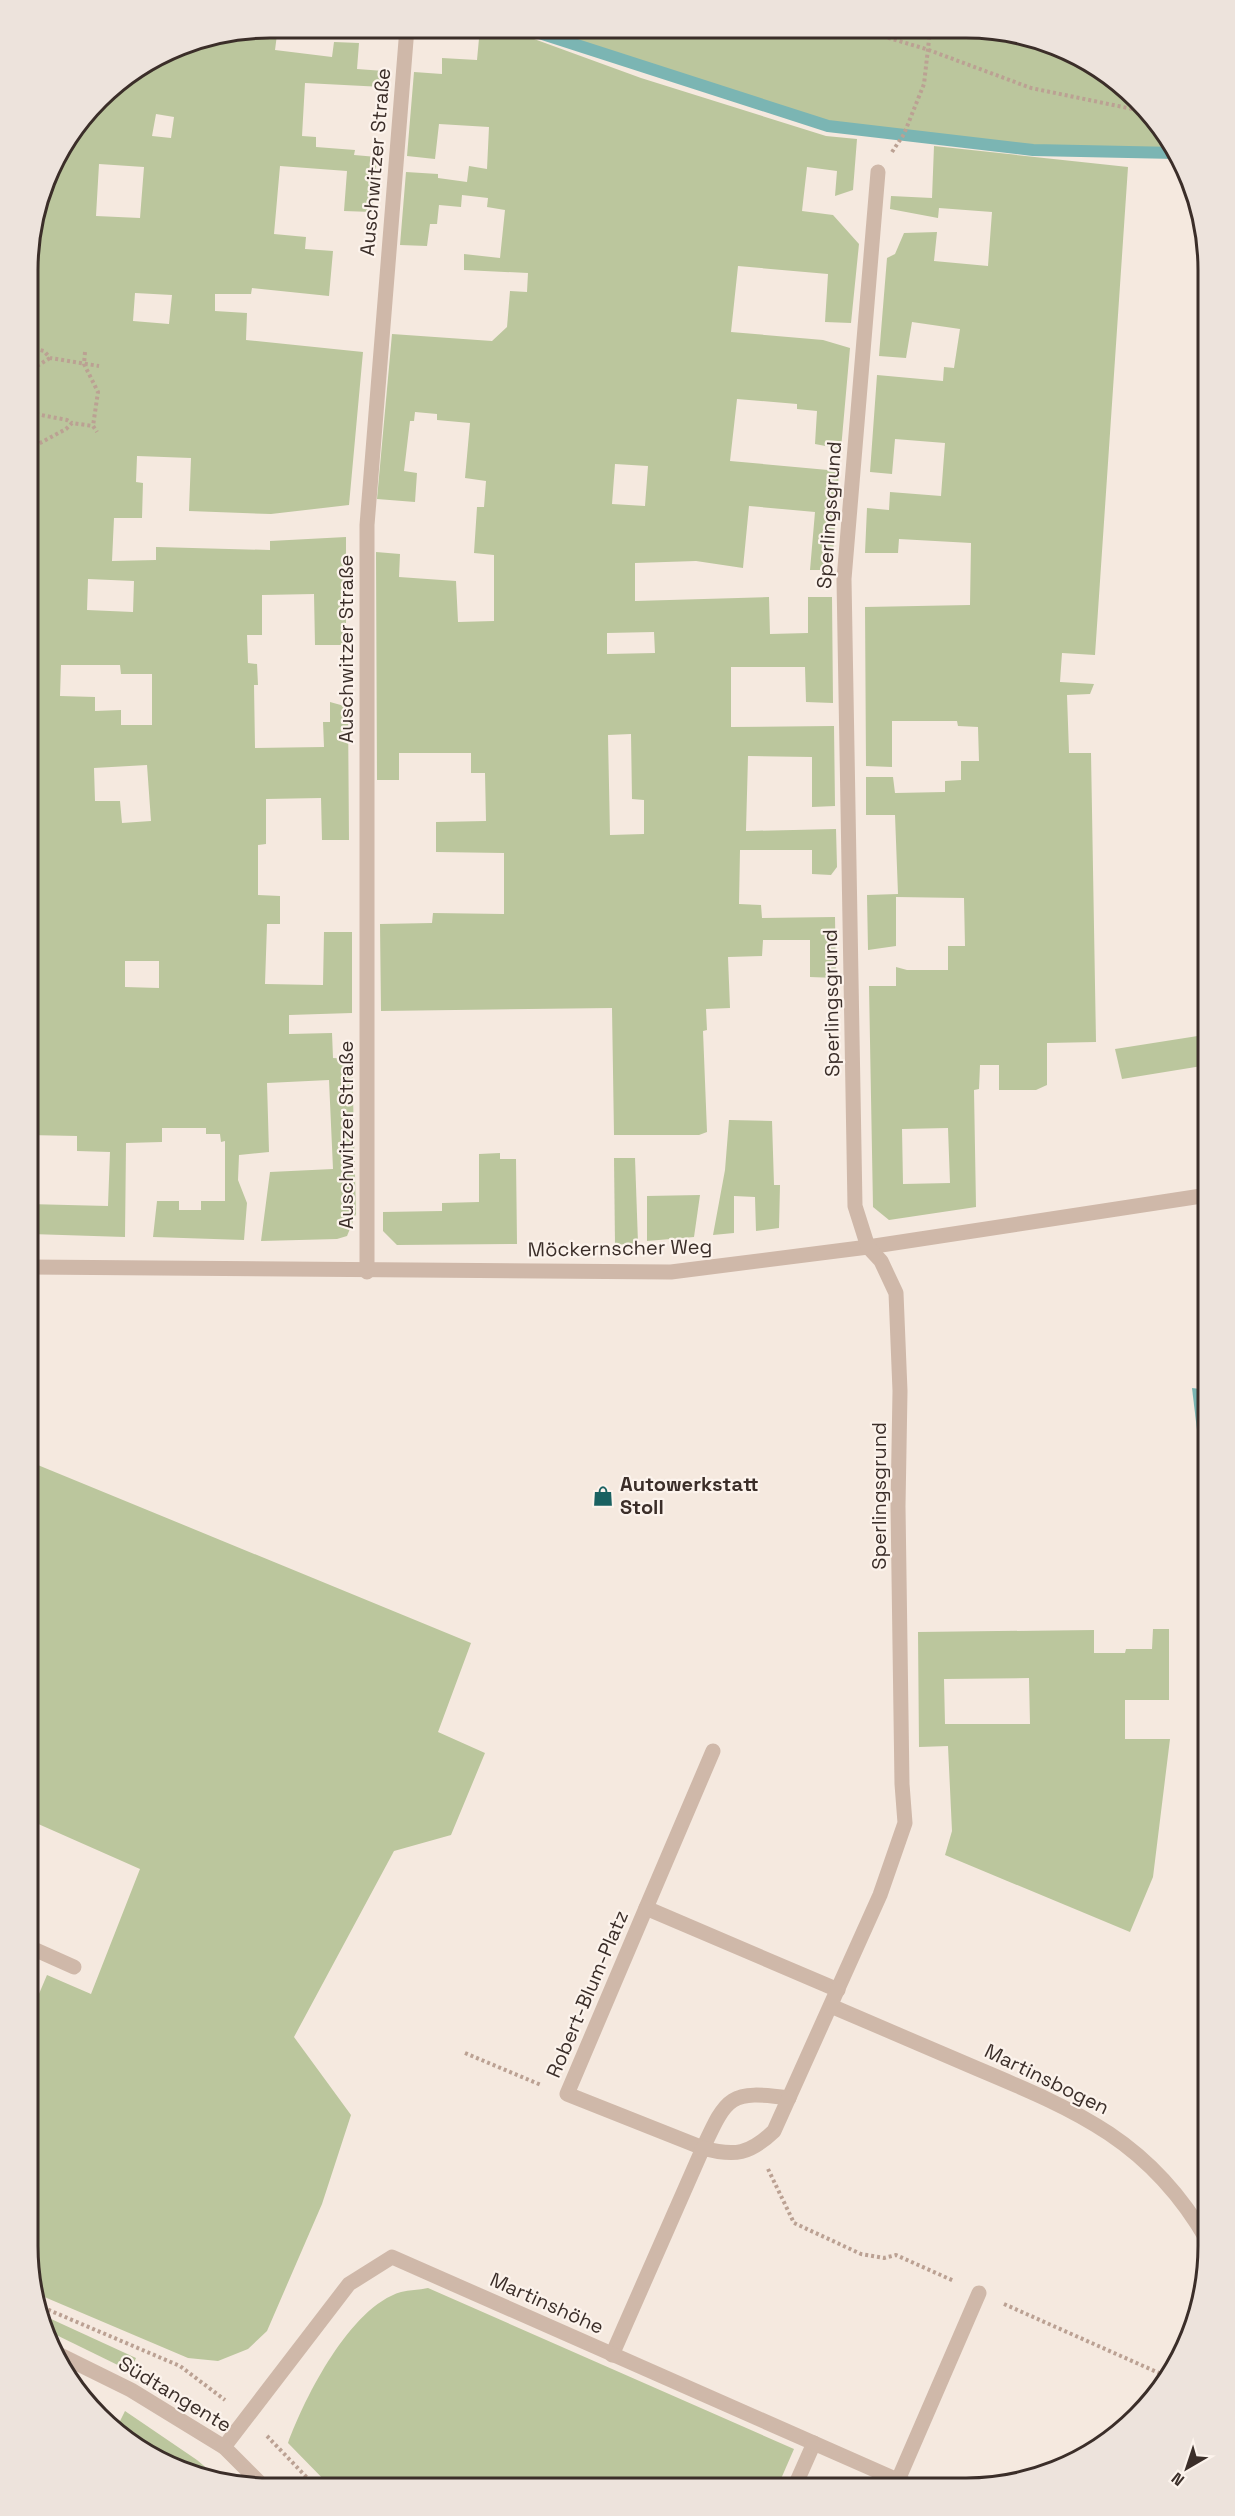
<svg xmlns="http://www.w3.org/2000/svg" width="1235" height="2516" viewBox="0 0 1235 2516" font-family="'Space Grotesk',sans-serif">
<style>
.green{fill:#bbc69d;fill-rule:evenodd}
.water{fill:#7bb5b3}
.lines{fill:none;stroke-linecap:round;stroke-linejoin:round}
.stream{stroke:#7bb5b3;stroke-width:12}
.path{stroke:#bba193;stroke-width:4;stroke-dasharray:3 3;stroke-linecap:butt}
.service{stroke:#cfb8a9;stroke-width:15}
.minor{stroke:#cfb8a9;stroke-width:15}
.tertiary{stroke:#cfb8a9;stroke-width:15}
.labels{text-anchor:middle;stroke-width:4.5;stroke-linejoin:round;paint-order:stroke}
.street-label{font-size:20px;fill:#3b2e29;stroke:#fcf3ec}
.poi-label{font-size:20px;font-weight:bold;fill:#3b2e29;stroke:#fcf3ec;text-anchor:start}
.rim{fill:none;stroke:#3b2e29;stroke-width:3}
</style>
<rect width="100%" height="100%" fill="#f5e9df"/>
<g class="green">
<path d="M270 27H278L275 50 332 57 334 42 359 43 357 69 384 71 383 87 305 83 302 136 316 137V147L355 150 354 155 377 157 372 212 344 211 347 171 280 166 274 234 306 237 305 249 333 251 329 296 252 288 251 294H215V311L247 313 246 340 363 352 349 505 271 514 189 511 191 458 137 456 136 482 143 483 142 518H114L112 561 156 560V547L270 550V541L346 537V645H315L314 594 262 595V635H247L248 663 257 664 258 685H254L255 748 324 747 323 722H330V702L348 707 349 840H322L321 798 266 799V844L258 845V895L280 896V924H267L265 984 323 985 324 932H352V1013L289 1015V1034L332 1033 333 1058 352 1059 356 1214 347 1236 337 1239 261 1241 270 1172 333 1169 329 1080 267 1083 269 1152 239 1155 238 1180 247 1203 244 1240 153 1237 157 1201H179V1210H201V1201H225V1141L221 1142 220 1134H206V1128H162V1142L126 1143 125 1237 31 1234 28 1204 108 1206 110 1152 77 1151V1136L28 1135V938L31 937 28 873 29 434 35 432C38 411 29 410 29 393L35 388 39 369 35 363H29V357H35V352L29 351V238L52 162 109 87 167 51 177 52 178 45ZM156 114 174 117 171 138 152 136ZM99 164 144 167 140 218 96 216ZM135 293 172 295 169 324 133 321ZM88 579 134 581 133 612 87 610ZM61 665H120L121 674H152V725H121V710L95 711V697L60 696ZM147 765 151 821 122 823 120 801H95L94 768ZM125 961H159V988L125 987Z"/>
<path d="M480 28H504L641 78 826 136 857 139 853 190 835 196 837 171 807 167 802 211 833 215 859 244 851 323 825 322 828 274 738 266 731 332 823 340 850 348 841 449 815 444 817 411 797 409V404L737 399 730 461 839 471 832 567 827 570H810L815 512 749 506 743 568 696 561 635 563V601L769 597 770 634 808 633V597H832L833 703 806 702 805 667H731V727L834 726 835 806 812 807V757L748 756 746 831 836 829 837 867 831 875 812 874V850H740L739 904 761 905 762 918 835 917 836 978 810 977V940H763L762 956 728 957 730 1008 706 1009 707 1030 703 1031 707 1132 699 1135H614L612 1008 381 1011 380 924 432 923 433 913 504 914V853L436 852V822L486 821 485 773H471V753H399V780H377L376 552 400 554 399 577 456 581 458 622 494 621V555L474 553 477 507H484L486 481 465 478 470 423 437 420V414L415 412 414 421H410L404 471 417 473 415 502 377 499 392 334 492 341 507 327 510 291 527 292 528 273 464 270V254L500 258 505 210 487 207 488 198 462 195 461 207 439 205 437 224H430L427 246 400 245 406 172 438 174V178L467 182 469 166 487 169 489 127 439 124 435 159 407 156 414 72 442 74V58L477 60ZM615 464 648 466 645 506 612 504ZM654 632 655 653 607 654V633ZM631 734 632 799 644 800V834L610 835 608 735Z"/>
<path d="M527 29 1012 32C1032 38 1051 43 1070 51 1109 67 1158 115 1176 153L1033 150 828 126Z"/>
<path d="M934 146 1128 167 1095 655 1062 653 1060 682 1094 684 1090 694 1067 695 1069 753H1091L1096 1042 1047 1043V1085L1036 1090H999V1065H980L979 1089 974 1090 976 1207 889 1220 873 1207 869 986H896V967L907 970H948V946H965L964 898 896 897V946L868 950 867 895 898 894 895 815H866V777H893L895 793 945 792V781L961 780V761H979L978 727 958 726 957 721H892V767L866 766 865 607 970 605 971 543 899 539 898 553H865L867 508 889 510 890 492 941 496 945 443 895 439 892 474 870 472 877 375 943 381 944 367 954 368 960 329 912 322 906 358 879 356 887 258 895 254 904 233 937 232 934 261 988 266 992 212 939 208 938 218 890 209 891 196 932 198ZM948 1128 950 1183 903 1184 902 1129Z"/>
<path d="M1204 1035 1208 1065 1122 1079 1115 1049Z"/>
<path d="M729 1120 772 1121 774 1185H780L779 1228 756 1231 755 1197 734 1196V1233L713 1235 725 1170Z"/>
<path d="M500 1153V1159H516L517 1244 397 1245 383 1231V1212L442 1211V1203L479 1202V1154Z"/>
<path d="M614 1158H635L638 1243 615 1245Z"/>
<path d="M700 1195 694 1237 647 1241V1196Z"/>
<path d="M28 1461 471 1643 438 1732 485 1753 451 1835 394 1851 294 2037 351 2115 322 2204 267 2331 248 2349 218 2361 188 2358 35 2293 27 2246V2022L47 1975 91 1994 140 1869 27 1819Z"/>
<path d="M1153 1629H1169V1700H1125V1739H1170L1153 1877 1130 1932 945 1855 952 1831 948 1746 919 1747 918 1632 1094 1630V1653H1125L1126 1649H1152ZM1029 1678 1030 1724H945L944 1679Z"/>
<path d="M428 2288 794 2449 777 2488 331 2487 288 2443C305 2397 350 2307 401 2292 409 2290 419 2290 428 2288Z"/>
<path d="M38 2313 136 2358 130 2371 42 2328Z"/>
<path d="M86 2402 120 2421 125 2411 197 2460 223 2482 163 2464 110 2429Z"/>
</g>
<path class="water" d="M1192 1388 1208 1390V1426L1197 1430Z"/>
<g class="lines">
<path class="stream" d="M527 29 828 126 1033 150 1176 153"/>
<g class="path">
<path d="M865 31 926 49 1031 88 1147 112"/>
<path d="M892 152 904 134 924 84 930 31"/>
<path d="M29 347 44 351 50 358 99 366"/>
<path d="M85 352 84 364 98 392 93 426"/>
<path d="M37 366 50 358"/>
<path d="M36 414 67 420 72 423"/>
<path d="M29 449 66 429 72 423 93 426 97 432"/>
<path d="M465 2053 541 2085"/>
<path d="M768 2169 794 2223 861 2254 884 2258 896 2255 954 2281"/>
<path d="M1004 2304 1168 2377"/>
<path d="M37 2305 180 2366 225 2400"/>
<path d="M267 2436 316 2487"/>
</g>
<g class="service">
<path d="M27 1946 74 1967"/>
<path d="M898 2480 979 2293"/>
<path d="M794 2488 814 2443"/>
</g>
<g class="minor">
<path d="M28 1267 671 1272 868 1247 1208 1195"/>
<path d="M367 1272V525L407 28"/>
<path d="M646 1908 713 1751"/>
<path d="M831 2006C880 2027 929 2048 978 2069 1078 2111 1151 2142 1207 2240"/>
<path d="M789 2098C730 2090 727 2096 703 2148L567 2094 646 1908 838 1990"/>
<path d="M612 2355 703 2148C735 2157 750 2154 774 2131L880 1895 905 1823 902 1784 898 1506 900 1391 896 1293 881 1261 868 1247 855 1206 844 579 878 172"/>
<path d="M224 2447 349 2284 392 2257 918 2489"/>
</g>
<path class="tertiary" d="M54 2352 131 2390 224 2447 264 2487"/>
</g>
<defs>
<g id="shop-bare" transform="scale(1.62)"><path d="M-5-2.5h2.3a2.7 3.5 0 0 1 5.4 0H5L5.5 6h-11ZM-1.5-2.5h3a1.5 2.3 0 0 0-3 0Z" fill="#1a6161" stroke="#fcf3ec" stroke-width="2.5" paint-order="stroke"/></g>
</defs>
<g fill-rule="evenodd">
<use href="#shop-bare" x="603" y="1496"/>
</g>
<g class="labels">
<g class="street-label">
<text transform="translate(375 162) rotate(-85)" y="7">Auschwitzer Straße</text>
<text transform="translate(829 515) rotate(-86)" y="7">Sperlingsgrund</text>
<text transform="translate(346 649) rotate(-90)" y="7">Auschwitzer Straße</text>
<text transform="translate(831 1003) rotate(-91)" y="7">Sperlingsgrund</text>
<text transform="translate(346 1135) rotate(-90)" y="7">Auschwitzer Straße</text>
<text transform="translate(620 1248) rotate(-1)" y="7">Möckernscher Weg</text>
<text transform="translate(879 1496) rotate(-90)" y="7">Sperlingsgrund</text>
<text transform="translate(587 1994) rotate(-67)" y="7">Robert-Blum-Platz</text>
<text transform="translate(1047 2079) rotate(26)" y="7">Martinsbogen</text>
<text transform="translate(547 2303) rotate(24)" y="7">Martinshöhe</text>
<text transform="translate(175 2394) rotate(31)" y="7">Südtangente</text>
</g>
<g class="poi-label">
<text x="620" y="1491">Autowerkstatt<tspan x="620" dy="23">Stoll</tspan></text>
</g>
</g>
<path d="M0 0H1235V2516H0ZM270 38H966A232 232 0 0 1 1198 270V2246A232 232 0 0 1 966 2478H270A232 232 0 0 1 38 2246V270A232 232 0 0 1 270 38Z" fill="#ede3dc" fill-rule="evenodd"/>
<path class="rim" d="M270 38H966A232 232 0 0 1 1198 270V2246A232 232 0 0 1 966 2478H270A232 232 0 0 1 38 2246V270A232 232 0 0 1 270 38Z"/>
<g transform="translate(1187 2468) rotate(219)" stroke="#fcf3ec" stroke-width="4.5" paint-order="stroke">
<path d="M0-4.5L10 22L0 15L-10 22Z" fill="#3b2e29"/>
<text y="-9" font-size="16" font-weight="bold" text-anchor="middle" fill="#3b2e29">N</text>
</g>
</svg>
